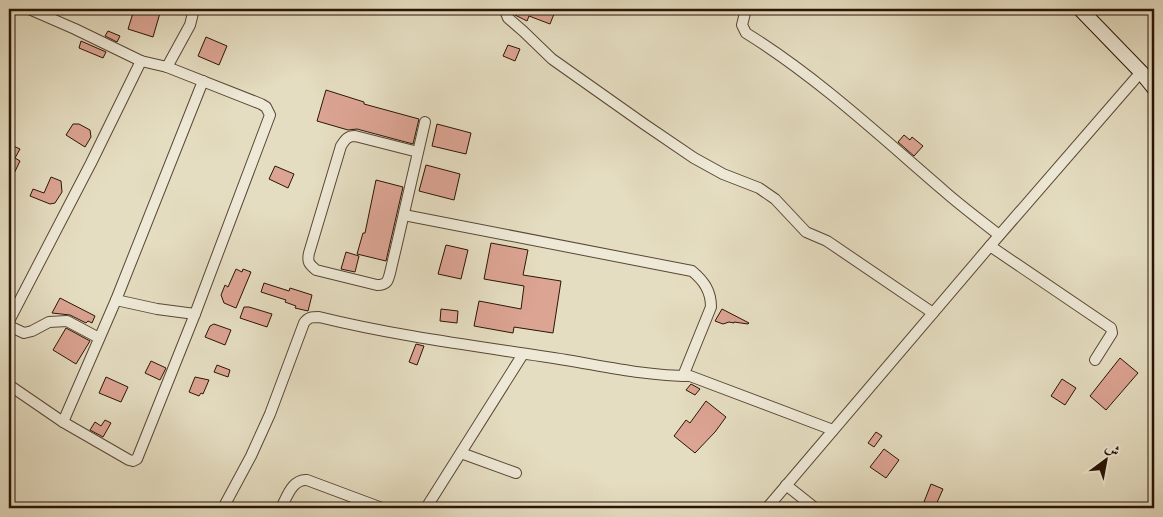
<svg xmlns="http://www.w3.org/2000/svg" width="1163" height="517" viewBox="0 0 1163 517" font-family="'Old Standard TT',Amiri,serif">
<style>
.building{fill:#dca493;stroke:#2a1505}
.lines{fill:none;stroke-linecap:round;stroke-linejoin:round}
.street-casing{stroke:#594734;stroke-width:12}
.secondary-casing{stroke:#2a1505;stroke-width:16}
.street{stroke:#eee9d7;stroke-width:10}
.secondary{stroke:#eee9d7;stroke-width:14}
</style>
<rect width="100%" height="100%" fill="#e5ddc1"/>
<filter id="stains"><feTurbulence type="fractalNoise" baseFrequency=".004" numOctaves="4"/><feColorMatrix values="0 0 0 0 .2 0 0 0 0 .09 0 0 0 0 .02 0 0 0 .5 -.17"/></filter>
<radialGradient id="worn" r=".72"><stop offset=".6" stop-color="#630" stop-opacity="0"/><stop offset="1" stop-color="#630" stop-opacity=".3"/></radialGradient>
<g class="building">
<path d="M136 9H148L160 13 153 37 128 29 133 13Z"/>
<path d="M515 9H556L550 24 529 16 527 21 515 15 518 10Z"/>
<path d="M108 31 120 36 117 42 105 36Z"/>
<path d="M206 37 227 46 219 65 198 56Z"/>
<path d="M81 41 106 52 103 58 79 48Z"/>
<path d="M508 45 520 49 515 61 503 56Z"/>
<path d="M326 90 364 102V104L419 119 413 144 357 129 348 130 317 121Z"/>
<path d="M73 124H79L90 130 91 137 85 147 66 135Z"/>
<path d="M437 124 471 133 466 154 432 146Z"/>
<path d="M904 135 910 140 912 137 923 146 914 156 898 142Z"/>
<path d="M9 144 20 149 15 158 20 161 9 184Z"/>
<path d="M426 165 460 174 454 200 419 191Z"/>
<path d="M275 166 294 174 288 188 269 179Z"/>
<path d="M51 177 61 181 62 192 55 203 50 204 30 196 33 189 44 193Z"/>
<path d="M376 180 403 187 386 261 357 254 363 233H365Z"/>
<path d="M491 243 528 250 523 275 561 281 553 333 514 327 513 333 474 326 479 301 521 309 524 286 484 279Z"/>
<path d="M446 245 468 250 461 279 438 274Z"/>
<path d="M346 252 359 256 355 272 341 269Z"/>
<path d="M236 269 242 272 243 269 251 272 236 308 224 303 221 295 225 285 228 287Z"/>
<path d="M264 283 289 291 290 288 312 295 308 311 295 308 296 306 285 302 286 300 261 292Z"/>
<path d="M60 298 95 316 92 323 88 321 86 323 70 315 52 313Z"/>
<path d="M244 307H249L272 314 267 327 240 318Z"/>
<path d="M441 309 458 311 457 323 440 321Z"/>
<path d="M722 309 749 323 748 324 734 322V323L729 322 723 324 715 321Z"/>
<path d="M214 324 231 330 225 345 205 337 210 326Z"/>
<path d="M66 328 90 341 76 364 53 350Z"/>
<path d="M416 344 424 346 417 365 409 362Z"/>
<path d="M1120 358 1138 373 1106 410 1090 396Z"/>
<path d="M151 361 166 368 160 380 145 373Z"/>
<path d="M217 365 230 370 228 377 214 372Z"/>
<path d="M106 377 128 387 121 402 99 393Z"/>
<path d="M195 377 209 380 203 394 201 393 199 396 189 392Z"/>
<path d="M1062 379 1076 388 1065 405 1051 396Z"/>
<path d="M691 384 700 389 695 395 686 390Z"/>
<path d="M706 401 726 417 715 432 695 453 674 436 686 420 690 423Z"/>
<path d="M105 420 111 423 103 437 90 430 95 422 101 426Z"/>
<path d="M876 432 882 436 874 447 868 443Z"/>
<path d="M884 449 899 460 886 478 870 467Z"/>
<path d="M931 484 943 489 935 507 924 502Z"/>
</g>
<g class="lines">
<g class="street-casing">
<g id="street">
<path d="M506 9V13L508 18 523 31 552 59 644 124 694 158 723 174 759 188 775 199 806 232 827 241 933 313"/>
<path d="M746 9 742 25 746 33C817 77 879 135 943 190 961 206 980 220 999 235"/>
<path d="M167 67 190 25 194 9"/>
<path d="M418 152 355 136C347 136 345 140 341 146L309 253C307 262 309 264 316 270L377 285C387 285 388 281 390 273 402 223 413 173 425 122"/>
<path d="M404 215 692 271C704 281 711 291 711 307L683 376"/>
<path d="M990 246 1111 328 1112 333 1095 360"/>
<path d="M116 300 157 309 195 314"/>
<path d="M9 321 91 163 141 61"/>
<path d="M9 326 24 333 32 331 49 322 67 321 99 338"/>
<path d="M9 385 63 422 129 460 133 461 137 459 195 314 270 115 266 107 261 104 167 67 141 61 75 29 29 9"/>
<path d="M63 422 116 300 203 81"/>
<path d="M461 453 516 473"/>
<path d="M786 485 815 508"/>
<path d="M223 508 251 456 270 414 304 323C308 317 312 317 319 317 400 337 484 347 566 360 608 367 648 376 690 376L833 430"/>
<path d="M281 508C287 497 292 479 307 480L382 508"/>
<path d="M426 508 523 354"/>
<path d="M767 508 990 246 1141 72"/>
</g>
</g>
<g class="secondary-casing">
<path id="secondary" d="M1080 9 1141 72 1154 88"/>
</g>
<use href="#street" class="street"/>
<use href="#secondary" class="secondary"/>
</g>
<rect width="1163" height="517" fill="none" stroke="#e5ddc1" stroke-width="30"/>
<rect x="10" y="10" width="1143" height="497" fill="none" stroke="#2a1505" stroke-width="2.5"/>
<rect x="15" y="15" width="1133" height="487" fill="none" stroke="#2a1505"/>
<g transform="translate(1106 460) rotate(32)" stroke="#eee9d7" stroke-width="4" paint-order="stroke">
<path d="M0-4L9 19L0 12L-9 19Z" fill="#2a1505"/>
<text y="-8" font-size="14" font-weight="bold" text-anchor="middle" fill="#2a1505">ش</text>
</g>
<rect width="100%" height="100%" filter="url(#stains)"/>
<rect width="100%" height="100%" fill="url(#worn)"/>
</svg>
